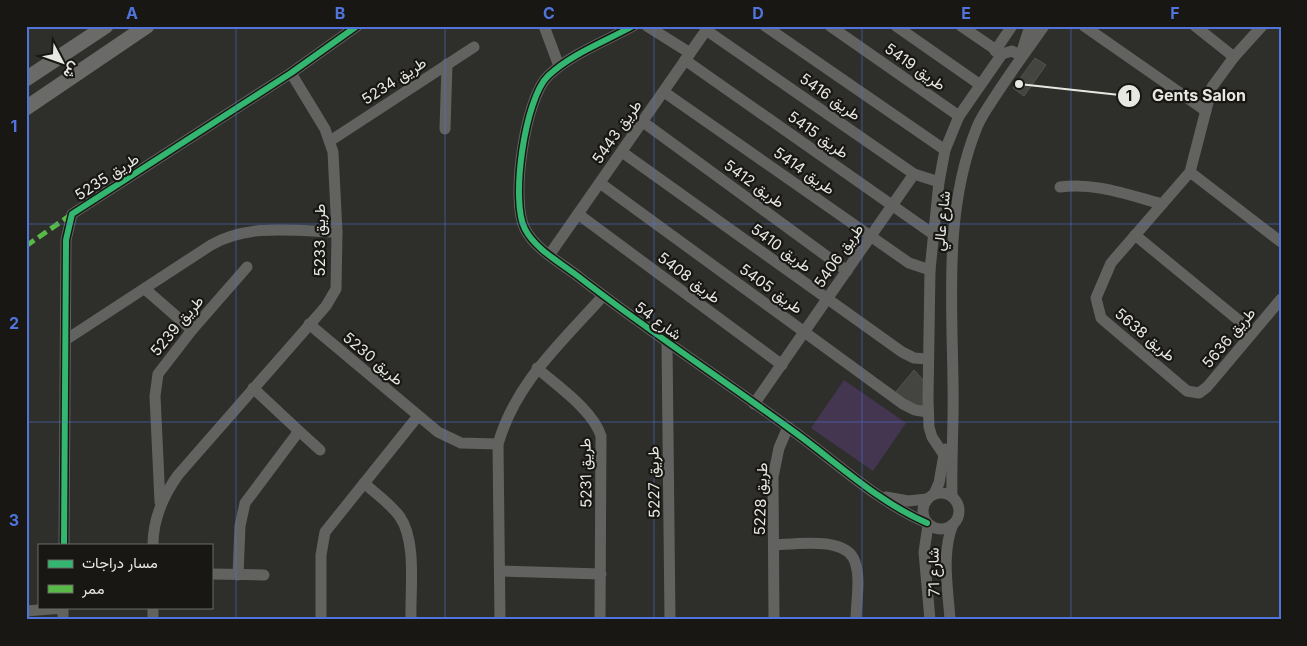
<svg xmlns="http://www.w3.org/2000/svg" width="1307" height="646" viewBox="0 0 1307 646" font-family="Inter,Vazirmatn,sans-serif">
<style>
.green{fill:#443550}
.building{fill:#444441;stroke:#52524e}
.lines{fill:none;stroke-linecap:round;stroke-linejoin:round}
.minor{stroke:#626260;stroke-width:11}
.major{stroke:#6a6a68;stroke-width:15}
.quiet{stroke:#58b947;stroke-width:5;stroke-dasharray:10 5;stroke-linecap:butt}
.cycleway-casing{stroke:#181714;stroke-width:9}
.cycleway{stroke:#33b770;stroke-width:6}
.grid{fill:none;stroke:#5074db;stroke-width:1;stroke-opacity:0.55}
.labels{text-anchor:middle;stroke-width:4.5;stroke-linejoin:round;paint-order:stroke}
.street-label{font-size:15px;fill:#e8e8e3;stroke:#181714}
.leader{fill:none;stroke:#e8e8e3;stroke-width:2}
.callout-dot{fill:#e8e8e3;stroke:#181714;stroke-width:2}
.mark-label{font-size:15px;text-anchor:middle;font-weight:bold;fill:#111}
.callout-label{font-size:16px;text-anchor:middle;font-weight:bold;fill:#e8e8e3;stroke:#181714;stroke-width:4.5;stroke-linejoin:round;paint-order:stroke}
.neatline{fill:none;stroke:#5074db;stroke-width:2}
.grid-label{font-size:16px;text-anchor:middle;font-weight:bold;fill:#5074db}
</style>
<rect width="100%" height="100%" fill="#2e2e2a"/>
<path class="green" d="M844 380 906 423 873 471 811 428Z"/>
<g class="building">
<path d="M1035 58 1046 65 1024 96 1013 88Z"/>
<path d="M914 370 925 382V407L914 408 895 393Z"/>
</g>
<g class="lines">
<g class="minor">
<path d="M544 26 559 66"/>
<path d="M633 26C606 41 571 54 548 76 525 98 510 201 525 229 535 249 561 263 579 277 647 330 719 377 789 428 834 460 876 501 927 523"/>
<path d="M647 26 690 53"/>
<path d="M765 26 945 150"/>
<path d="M830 26 959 116"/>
<path d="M896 26 979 84"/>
<path d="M961 26 1002 54"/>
<path d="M1084 26 1206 111"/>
<path d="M1195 26 1234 57"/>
<path d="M1262 26 1234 57 1212 87 1190 172 1111 263 1096 298 1101 318 1187 391 1199 393 1207 387 1281 299"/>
<path d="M706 30 914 174 939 182"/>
<path d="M995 51 1012 26"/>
<path d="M1022 51 1030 26"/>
<path d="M685 60 933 234"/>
<path d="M664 92 909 263 930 270"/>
<path d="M643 122 847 271"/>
<path d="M445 129 447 64"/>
<path d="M330 141 474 47"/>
<path d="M622 152 902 352 914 358 928 359"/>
<path d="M1190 172 1281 242"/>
<path d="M600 183 903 404 915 410 928 412"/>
<path d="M1060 187C1095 182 1128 195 1162 204"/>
<path d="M578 214 782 365"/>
<path d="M1135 235 1253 332"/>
<path d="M550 254 709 26"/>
<path d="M145 289 192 330"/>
<path d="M309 324 438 432 461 443 498 444"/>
<path d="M67 339 211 245C250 223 295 231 337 232"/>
<path d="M667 343 670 620"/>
<path d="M537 368C557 386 593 410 601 436L600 620"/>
<path d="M754 404 914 174"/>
<path d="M299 431 320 450"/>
<path d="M944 455 932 437 929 427 928 399 930 270 939 182 945 150 959 116 1002 54 1012 51 1021 56"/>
<path d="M364 483C376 494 391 504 400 517 417 542 410 590 411 620"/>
<circle cx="941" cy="511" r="18"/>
<path d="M934 494 939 483 945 449"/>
<path d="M886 497 908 501 927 499"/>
<path d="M952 497C951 459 954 421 953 383 952 299 944 208 977 127 981 117 988 107 994 98 1010 73 1027 50 1044 26"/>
<path d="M160 502 155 396 158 374 192 330 247 267"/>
<path d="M928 525 924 552 930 620"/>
<path d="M64 545 66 240 72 214 291 73 357 26"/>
<path d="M153 545C153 518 163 496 178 475L326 306 336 289 337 232 333 152 325 129 291 73"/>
<path d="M774 545C796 544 847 536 855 562 861 579 856 602 856 620"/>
<path d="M500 571 601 574"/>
<path d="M211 574 264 575"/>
<path d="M238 575 240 526 245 503 299 431 253 388"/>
<path d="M153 607V620"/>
<path d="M26 611 63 608"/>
<path d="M63 620V607"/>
<path d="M321 620V555L325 532 418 416"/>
<path d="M500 620 498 444C516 382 561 343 603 296"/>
<path d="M774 620 773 477 779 448 788 427"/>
<path d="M950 620C948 588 941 554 953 524"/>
</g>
<g class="major">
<path d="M26 79 106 26"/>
<path d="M26 108 147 26"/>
</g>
<path class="quiet" d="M26 246 72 214"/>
<g class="cycleway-casing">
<g id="cycleway">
<path d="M633 26C606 41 571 54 548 76 525 98 510 201 525 229 535 249 561 263 579 277 647 330 719 377 789 428 834 460 876 501 927 523"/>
<path d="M64 545 66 240 72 214 291 73 357 26"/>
</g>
</g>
<use href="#cycleway" class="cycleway"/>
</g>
<path class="grid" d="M236 26V620M445 26V620M654 26V620M862 26V620M1071 26V620M26 224H1281M26 422H1281"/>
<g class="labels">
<g class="street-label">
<text transform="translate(915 67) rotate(35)" y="5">طريق 5419</text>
<text transform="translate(394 81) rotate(-33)" y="5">طريق 5234</text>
<text transform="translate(830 97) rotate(35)" y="5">طريق 5416</text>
<text transform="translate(617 132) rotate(-55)" y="5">طريق 5443</text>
<text transform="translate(818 135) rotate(35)" y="5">طريق 5415</text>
<text transform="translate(804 171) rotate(35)" y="5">طريق 5414</text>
<text transform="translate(107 177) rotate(-33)" y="5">طريق 5235</text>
<text transform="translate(754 184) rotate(36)" y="5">طريق 5412</text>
<text transform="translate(942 221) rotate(-84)" y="5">شارع عالي</text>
<text transform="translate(320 240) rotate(-90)" y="5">طريق 5233</text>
<text transform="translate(781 248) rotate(36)" y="5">طريق 5410</text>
<text transform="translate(839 256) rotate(-55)" y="5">طريق 5406</text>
<text transform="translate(689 278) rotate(37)" y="5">طريق 5408</text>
<text transform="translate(771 289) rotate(36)" y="5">طريق 5405</text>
<text transform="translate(658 321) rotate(36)" y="5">شارع 54</text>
<text transform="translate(177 326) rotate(-50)" y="5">طريق 5239</text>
<text transform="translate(1145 335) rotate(40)" y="5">طريق 5638</text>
<text transform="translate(1229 338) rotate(-50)" y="5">طريق 5636</text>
<text transform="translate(373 359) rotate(40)" y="5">طريق 5230</text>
<text transform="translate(586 473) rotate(-91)" y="5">طريق 5231</text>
<text transform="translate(654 482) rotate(-91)" y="5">طريق 5227</text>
<text transform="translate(761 499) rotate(-88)" y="5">طريق 5228</text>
<text transform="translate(934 572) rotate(-91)" y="5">شارع 71</text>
</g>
</g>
<path class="leader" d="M1019 84L1129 96"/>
<g class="callout-dot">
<circle cx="1019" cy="84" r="5"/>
<circle cx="1129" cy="96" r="12"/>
</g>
<g class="mark-label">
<text x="1129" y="101">1</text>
</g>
<g class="callout-label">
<text x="1199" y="101">Gents Salon</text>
</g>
<rect width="1307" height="646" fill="none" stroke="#181714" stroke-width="55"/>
<rect x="38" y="544" width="175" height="65" fill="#181714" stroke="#6b6b67"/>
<rect x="48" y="560" width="25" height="8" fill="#33b770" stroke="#6b6b67"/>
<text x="82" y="568" font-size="15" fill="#e8e8e3">مسار دراجات</text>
<rect x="48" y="585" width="25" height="8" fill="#58b947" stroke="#6b6b67"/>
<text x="82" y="594" font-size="15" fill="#e8e8e3">ممر</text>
<g transform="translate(62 62) rotate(131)" stroke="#181714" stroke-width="4" paint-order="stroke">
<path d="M0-4L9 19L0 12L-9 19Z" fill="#e8e8e3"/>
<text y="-8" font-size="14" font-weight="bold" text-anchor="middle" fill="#e8e8e3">ش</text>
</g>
<rect x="28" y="28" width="1252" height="590" class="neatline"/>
<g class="grid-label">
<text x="132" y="19">A</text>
<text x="340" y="19">B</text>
<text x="549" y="19">C</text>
<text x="758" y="19">D</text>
<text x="966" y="19">E</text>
<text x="1175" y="19">F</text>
<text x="14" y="132">1</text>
<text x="14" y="329">2</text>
<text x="14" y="526">3</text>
</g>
</svg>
